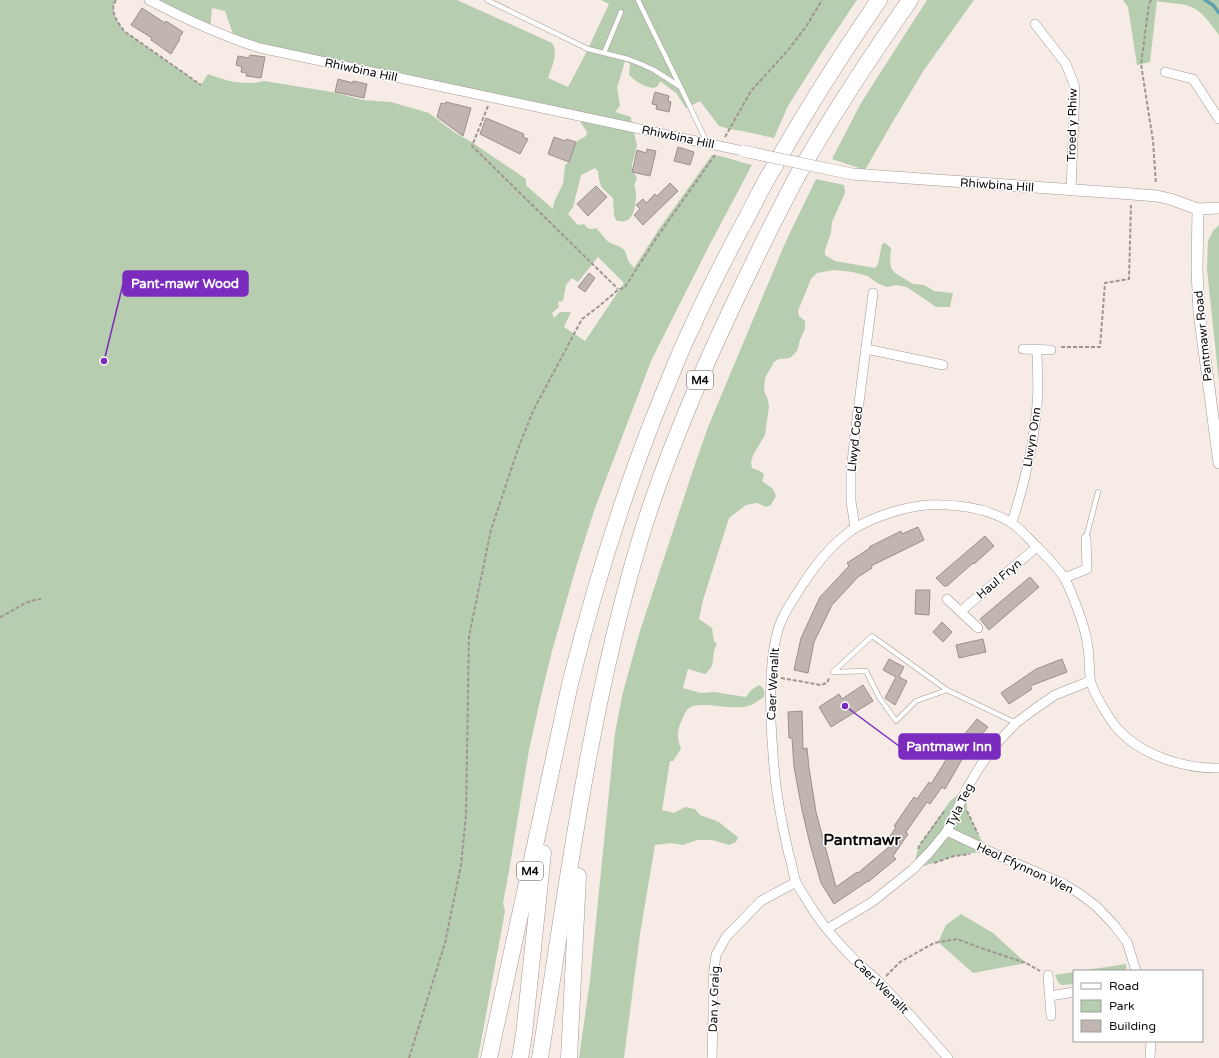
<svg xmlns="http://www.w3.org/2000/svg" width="1219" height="1058" viewBox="0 0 1219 1058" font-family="'Varela Round',sans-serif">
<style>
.green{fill:#b6cdb0;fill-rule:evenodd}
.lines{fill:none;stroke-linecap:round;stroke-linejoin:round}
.stream{stroke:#5fa2ab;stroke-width:3.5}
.building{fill:#c0b5b1;stroke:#9b908c}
.service-casing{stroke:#a39894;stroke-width:5.5}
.minor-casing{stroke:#a39894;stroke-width:10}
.tertiary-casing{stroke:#a39894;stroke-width:12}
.motorway-casing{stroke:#a39894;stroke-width:17}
.path{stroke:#9f9692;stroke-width:2;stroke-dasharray:4 2;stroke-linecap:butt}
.service{stroke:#fff;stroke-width:4.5}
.minor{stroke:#fff;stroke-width:9}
.tertiary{stroke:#fff;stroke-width:11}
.motorway{stroke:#fff;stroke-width:16}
.tertiary-bridge-casing{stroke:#a39894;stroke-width:12;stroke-linecap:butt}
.tertiary-bridge{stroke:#fff;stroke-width:11}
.labels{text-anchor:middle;stroke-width:3;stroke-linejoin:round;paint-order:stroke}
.shield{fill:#fff;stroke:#585554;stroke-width:1}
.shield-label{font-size:11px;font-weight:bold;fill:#100c0b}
.street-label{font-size:12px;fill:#100c0b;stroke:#fff}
.district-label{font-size:16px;font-weight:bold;fill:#100c0b;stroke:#fff}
.leader{fill:none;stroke:#7b2cbf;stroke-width:1.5}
.callout-dot{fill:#7b2cbf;stroke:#fff;stroke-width:1.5}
.callout{fill:#7b2cbf;stroke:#7b2cbf;stroke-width:1.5}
.callout-label{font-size:13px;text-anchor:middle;font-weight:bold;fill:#fff}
</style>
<rect width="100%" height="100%" fill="#f7ebe6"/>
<g class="green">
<path d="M0 0H116C109 11 117 21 124 31L201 85 208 74C225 81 246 86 264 81L332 92 363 100 391 102 429 113 454 132 473 143 526 179V185L529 188 553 209 554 202 563 184 565 165 569 162 576 142 586 136 587 132 581 123 580 116 235 40 225 11 212 8 210 30 149 0H457L552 43C559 53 551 68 548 78L568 87 585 55 609 4 601 0H857L824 49 788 106 774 138 742 131 729 129 719 126 700 101 686 108 676 93 660 81 658 86 654 88C644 87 636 82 629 75L630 64 625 61 617 88 620 106 615 112 631 117 632 127 634 132 637 146 632 164V172L635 174 637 179C632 186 636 188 636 194 636 207 633 227 616 220L614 215 613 198C601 187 600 188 598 171L595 168 581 175 573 207 568 214 578 225 584 224C588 229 590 230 596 228 601 232 604 239 609 242 613 245 619 245 623 249 627 252 626 256 628 260 629 263 632 265 634 268L659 229 712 155 720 156 752 165 710 244 651 361 595 508 577 564 552 651 541 696 529 750 509 871 503 903 505 911 478 1058H0ZM598 257 624 283 585 341 564 327 571 312H560L554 318 552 313 559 307 558 302 563 301 566 285 572 278 578 282Z"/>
<path d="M927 0H974L924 70 892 123 865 170 832 159 861 103Z"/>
<path d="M1123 0H1219V35C1211 25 1202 10 1189 6 1179 3 1167 3 1157 1L1150 62 1137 65 1128 7Z"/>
<path d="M816 179 844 185 845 193 832 222 831 233 825 250V255L835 261 875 268 878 264 882 244 885 243 891 248 890 258 891 268 895 273 913 284 924 285 934 291 953 293 950 307H936L907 287 896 285 887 287 877 283 868 276 852 272 834 270 817 273 811 279 798 311 799 316 805 321V329L800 340 797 351 790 358 779 359 774 362 765 378 764 391 767 397 769 406 767 421 765 435 753 455 751 463 752 468 760 471 764 474 762 481 773 489 776 496 771 505 766 507 757 503 746 505 729 518 703 600 699 619 712 628 714 641 717 644C710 656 718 664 705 674L688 669 683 688 701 693 714 692 746 697 751 690 759 685C764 688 765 691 764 697 759 700 753 705 748 706 733 711 699 700 689 708 685 711 683 718 681 722 677 731 677 739 681 749L673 761H670L662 810 674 813 685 807 695 809 700 815 719 822 726 828 738 837 736 842 729 845 712 840H697L683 845 671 843 655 845 640 934 624 1058H579L590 980 615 733 623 692 640 631 693 470 708 427 786 241Z"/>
<path d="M1219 225V382L1207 269 1208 241 1213 231Z"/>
<path d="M967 788V812L987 851 954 856 912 870 919 846 950 801Z"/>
<path d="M961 914 993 933 1026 963 973 973 938 942 946 925Z"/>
<path d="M1126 964V971H1080Z"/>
<path d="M1074 972V984L1061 985 1058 982 1055 975Z"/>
</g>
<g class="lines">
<path class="stream" d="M1205 0 1213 5 1219 13"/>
</g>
<g class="building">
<path d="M142 8 165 23 166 21 183 32 179 38 180 39 171 54 151 40 152 38 131 25Z"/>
<path d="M250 55 265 57 261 78 246 76 247 73 241 72 242 67 236 65 238 56 249 58Z"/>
<path d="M338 79 353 83V81L367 84 364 98 335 92Z"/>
<path d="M655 92 669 96 668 101 671 102 669 112 656 109 657 105 652 104Z"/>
<path d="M446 102 471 108 463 136 437 117 441 103 445 104Z"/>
<path d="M486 118 524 134 523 137 528 139 520 154 480 134Z"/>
<path d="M554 137 565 141 566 139 576 142 569 162 548 154Z"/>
<path d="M678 147 694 152 690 165 674 161Z"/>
<path d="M647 149 656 151 650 176 632 172 637 150 646 153Z"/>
<path d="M670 183 678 191 643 225 634 215 640 209 636 205 643 199 646 203 655 194 657 196Z"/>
<path d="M596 186 607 197 588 216 577 204Z"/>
<path d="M589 273 595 278 585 292 578 287Z"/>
<path d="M918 527 924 540 871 566 872 568 858 577 832 605 814 642 808 673 794 670 801 638 820 597 849 566 847 563 870 548 869 547 901 531 902 534Z"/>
<path d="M985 536 994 546 974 564 973 563 947 586H944L936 578Z"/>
<path d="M1030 577 1039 587 989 630 980 619Z"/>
<path d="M916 590H930L929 615 915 614Z"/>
<path d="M942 622 952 632 943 642 933 632Z"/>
<path d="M983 639 986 652 959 658 956 645Z"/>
<path d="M889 659 904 667 899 677 907 681 895 705 885 698 896 677 883 670Z"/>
<path d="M1062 659 1067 672 1030 686 1032 689 1009 704 1001 693 1036 669Z"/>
<path d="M863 685 873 701 831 727 819 707 839 694 842 699Z"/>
<path d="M802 711 803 749 807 748 809 768 816 812 836 887 857 872 858 873 890 846 885 844 896 827 894 826 914 797 917 799 929 782 931 784 954 747 977 719 988 727 964 756 945 789 942 787 930 804 927 802 906 832 908 834 893 856 896 859 868 882V881L834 904 821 883 810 844 802 810 794 767 792 738H789L788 712Z"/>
</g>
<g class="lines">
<g class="service-casing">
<g id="service">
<path d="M487 0 588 49 628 59 641 64 654 70 679 86"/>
<path d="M638 0C661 48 685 95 707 143"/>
<path d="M604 53 621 12"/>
<path d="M1086 538 1098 492"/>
<path d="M947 690 916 701 896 721 879 697 866 671 833 672 872 636 947 690 1016 723"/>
</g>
</g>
<g class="minor-casing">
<g id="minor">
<path d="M149 0C185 19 222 36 260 48L743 151"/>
<path d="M1035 24 1066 64 1075 87 1074 115 1071 190"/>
<path d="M1165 72 1193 79 1219 119"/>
<path d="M866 349 943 365"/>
<path d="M1023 349 1051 350"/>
<path d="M1012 522C1024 485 1034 445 1037 405 1039 387 1037 368 1037 350"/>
<path d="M855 528 851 501V472L855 434 873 293"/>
<path d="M1064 578 1087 569 1086 538"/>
<path d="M947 599 978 628"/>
<path d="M961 611 1037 547"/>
<path d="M947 831 1006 859 1064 884 1080 894 1097 907 1114 925 1127 942 1136 971"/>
<path d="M827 929 872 902 912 870 929 853 947 831 967 788 981 765 997 743 1016 723 1036 708 1055 695 1090 681"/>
<path d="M1048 975 1051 1016"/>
<path d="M1050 996 1074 992"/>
<path d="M712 1058 713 1016V977L716 955 726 937 761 901 796 882"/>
<path d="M948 1058C926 1033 903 1006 879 982 870 973 859 965 850 955 833 938 817 918 805 897 802 892 798 887 796 882 793 874 792 863 789 855 781 821 775 788 773 754 770 716 767 659 780 624 785 610 795 597 803 584 816 564 832 544 852 530 872 517 904 507 927 505 955 504 985 507 1010 522 1019 527 1027 537 1035 545 1045 555 1057 566 1065 579 1072 593 1081 617 1085 632 1087 641 1089 651 1089 660 1090 668 1089 676 1091 683 1095 695 1108 717 1116 727 1140 755 1184 769 1219 768"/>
<path d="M1150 1058 1151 1041"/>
</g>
</g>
<g class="tertiary-casing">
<g id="tertiary">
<path d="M852 174 1132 194 1157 196 1170 199 1198 209 1219 208"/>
<path d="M1198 209 1197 270 1199 312 1219 463"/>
</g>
</g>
<g class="motorway-casing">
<g id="motorway">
<path d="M489 1058 570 684C595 584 625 487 664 392 673 371 681 349 691 329 708 291 727 254 747 217 756 200 764 183 774 167 806 110 842 54 879 0"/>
<path d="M520 1058 524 1034 543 853"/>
<path d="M540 1058C567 887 589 710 639 543 657 482 682 422 707 362 728 315 750 269 773 223 782 206 790 189 799 173 833 113 871 56 910 0"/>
<path d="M569 1058 578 876"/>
</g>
</g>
<g class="path">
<path d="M116 0C109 11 117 21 124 31L201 85"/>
<path d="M1151 0 1149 4 1141 64 1153 141 1156 184"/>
<path d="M488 106 472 146 618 289"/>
<path d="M725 137 751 91 789 49 807 25 822 0"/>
<path d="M1061 347H1100L1105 283 1129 279 1131 205"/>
<path d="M0 617C14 611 25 600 41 599"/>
<path d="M781 678 821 685 827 683 829 678"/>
<path d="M967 811 978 834"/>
<path d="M918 849 919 846 945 810"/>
<path d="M934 863 954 856 970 854"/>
<path d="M886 976 900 962 934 943 957 939 981 948 1026 963 1040 971"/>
<path d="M409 1058 445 943 461 865 466 815 469 636 491 530 518 449 533 411 582 319 598 307 618 290 625 287 657 237 715 155"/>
</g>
<use href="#service" class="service"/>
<use href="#minor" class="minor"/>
<use href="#tertiary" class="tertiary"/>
<use href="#motorway" class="motorway"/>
<g class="tertiary-bridge-casing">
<path id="tertiary-bridge" d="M743 151 852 174"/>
</g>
<use href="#tertiary-bridge" class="tertiary-bridge"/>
</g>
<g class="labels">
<g class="shield">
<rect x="687" y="371" width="26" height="18" rx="3"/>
<rect x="517" y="862" width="26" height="18" rx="3"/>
</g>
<g class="shield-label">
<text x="700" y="384">M4</text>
<text x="530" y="875">M4</text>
</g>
<g class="street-label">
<text transform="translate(361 70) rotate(12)" y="4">Rhiwbina Hill</text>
<text transform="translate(1072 125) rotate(-89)" y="4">Troed y Rhiw</text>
<text transform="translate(678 137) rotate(12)" y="4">Rhiwbina Hill</text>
<text transform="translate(997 185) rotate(4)" y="4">Rhiwbina Hill</text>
<text transform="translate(1203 336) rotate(-96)" y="4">Pantmawr Road</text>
<text transform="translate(1032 437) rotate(-81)" y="4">Llwyn Onn</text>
<text transform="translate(855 439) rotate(-84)" y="4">Llwyd Coed</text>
<text transform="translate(999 579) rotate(-40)" y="4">Haul Fryn</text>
<text transform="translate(773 684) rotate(-87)" y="4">Caer Wenallt</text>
<text transform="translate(960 805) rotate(-64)" y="4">Tyla Teg</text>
<text transform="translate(1025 868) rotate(25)" y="4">Heol Ffynnon Wen</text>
<text transform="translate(881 986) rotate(45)" y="4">Caer Wenallt</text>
<text transform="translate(714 999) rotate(-88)" y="4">Dan y Graig</text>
</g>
<g class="district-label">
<text x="862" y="845">Pantmawr</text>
</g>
</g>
<path class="leader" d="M104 361L123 284M845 706L899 746"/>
<g class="callout-dot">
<circle cx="104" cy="361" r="4"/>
<circle cx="845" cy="706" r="4"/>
</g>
<g class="callout">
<rect x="123" y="271" width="125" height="25" rx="4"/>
<rect x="899" y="734" width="101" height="25" rx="4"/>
</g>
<g class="callout-label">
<text x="185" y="288">Pant-mawr Wood</text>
<text x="949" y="751">Pantmawr Inn</text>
</g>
<rect x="1073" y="970" width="130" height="72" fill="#ffffff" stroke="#9f9e9d"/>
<rect x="1081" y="983" width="20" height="6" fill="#ffffff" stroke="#9f9e9d"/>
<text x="1109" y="990" font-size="12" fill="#100c0b">Road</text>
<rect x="1081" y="1000" width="20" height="12" fill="#b6cdb0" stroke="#9f9e9d"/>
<text x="1109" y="1010" font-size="12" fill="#100c0b">Park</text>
<rect x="1081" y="1020" width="20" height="12" fill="#c0b5b1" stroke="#9f9e9d"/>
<text x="1109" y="1030" font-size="12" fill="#100c0b">Building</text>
</svg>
